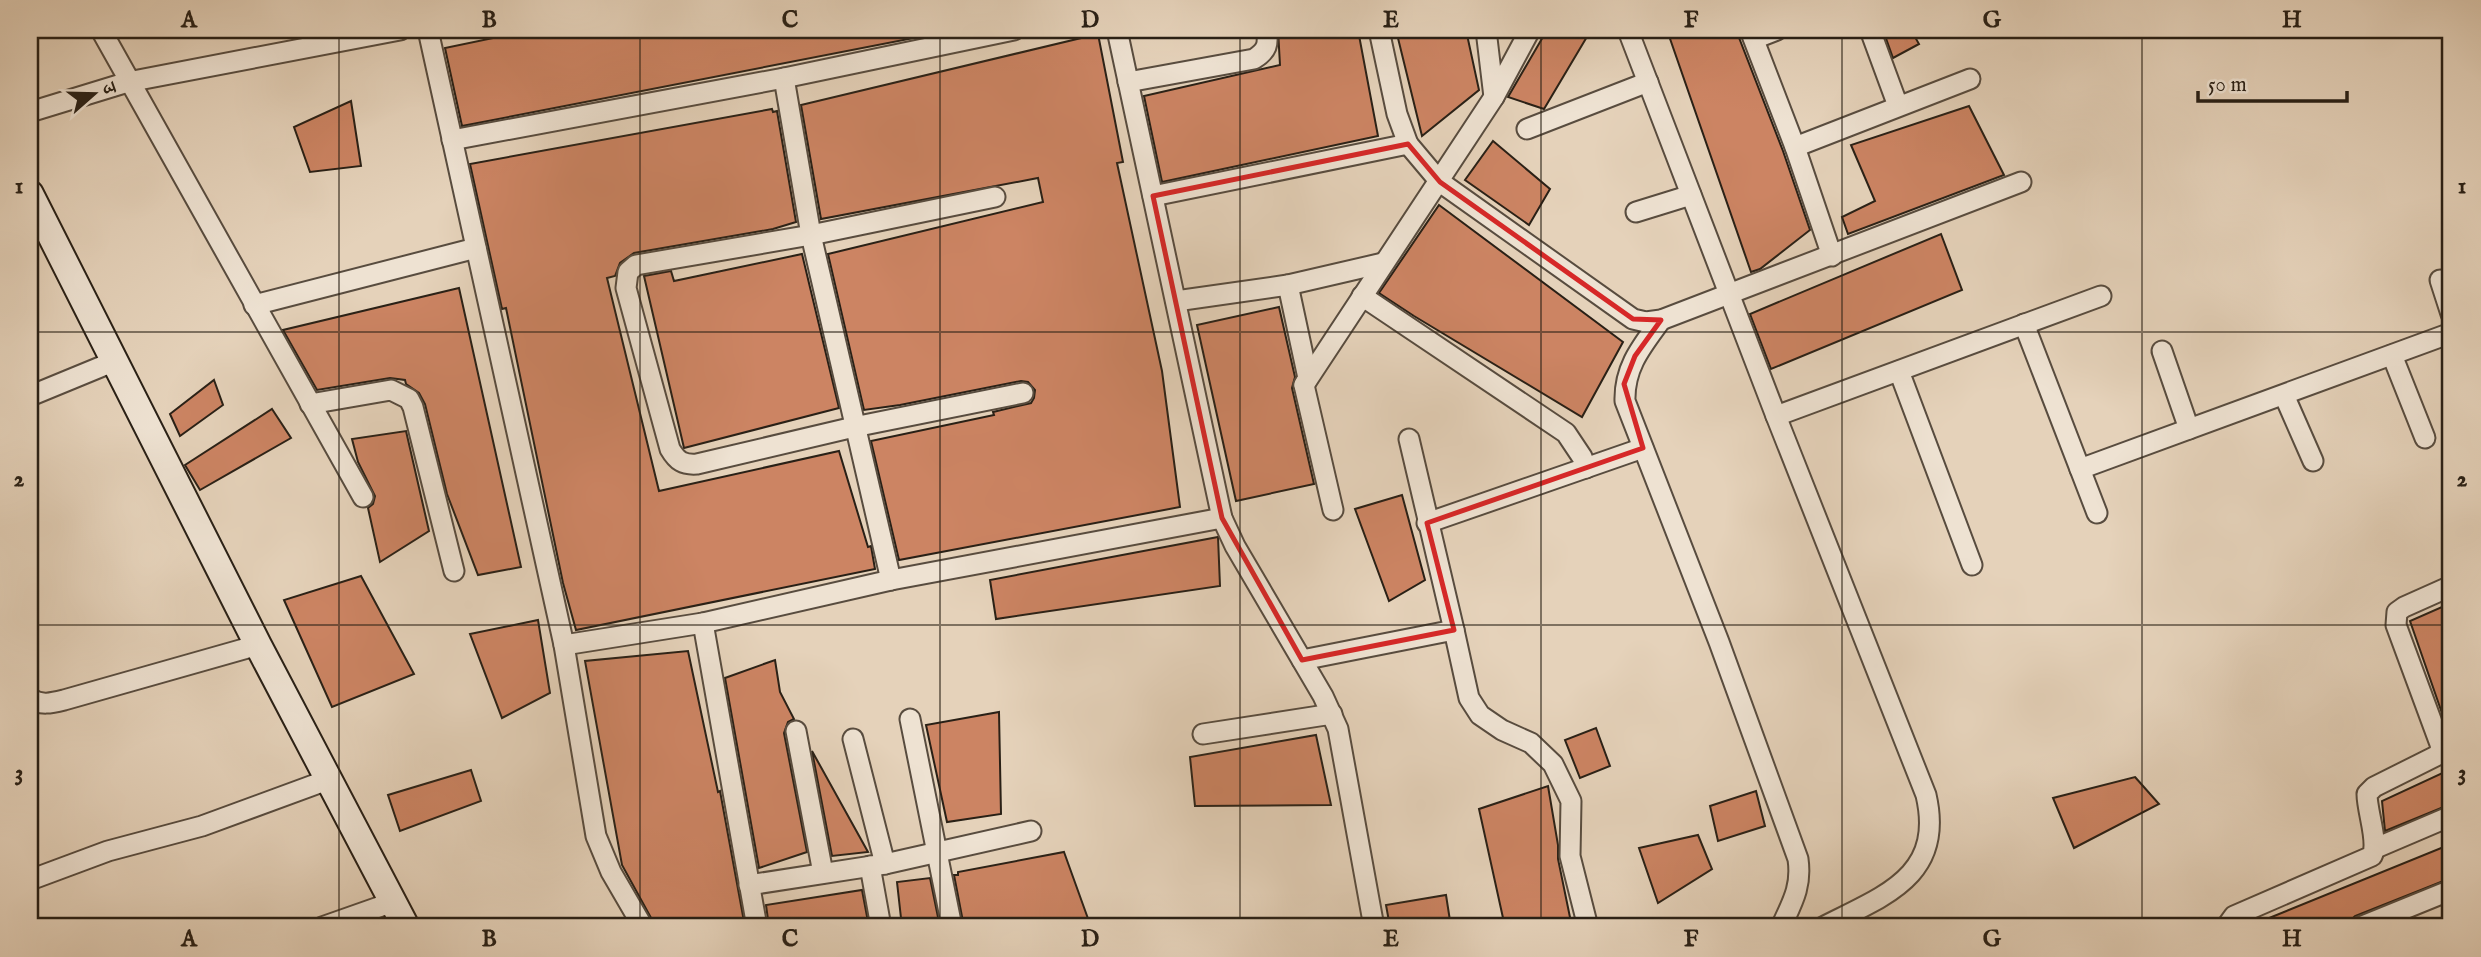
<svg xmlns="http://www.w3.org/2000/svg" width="2481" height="957" viewBox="0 0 2481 957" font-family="'IM FELL English','Noto Serif Devanagari',serif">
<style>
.building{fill:#cc8463;stroke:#292016;stroke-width:2}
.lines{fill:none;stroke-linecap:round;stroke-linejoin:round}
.street-casing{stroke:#584c3f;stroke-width:23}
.secondary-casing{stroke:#292016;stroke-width:30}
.street{stroke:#eee2d2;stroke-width:19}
.secondary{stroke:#eee2d2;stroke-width:26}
.marked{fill:none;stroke:#d62828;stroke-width:5;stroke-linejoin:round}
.grid{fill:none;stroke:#292016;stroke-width:2;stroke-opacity:0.55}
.neatline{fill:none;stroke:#292016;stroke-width:2.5}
.grid-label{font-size:23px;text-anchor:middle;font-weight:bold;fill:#292016}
</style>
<rect width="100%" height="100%" fill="#e5d2ba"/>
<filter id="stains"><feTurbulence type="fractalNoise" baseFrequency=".00286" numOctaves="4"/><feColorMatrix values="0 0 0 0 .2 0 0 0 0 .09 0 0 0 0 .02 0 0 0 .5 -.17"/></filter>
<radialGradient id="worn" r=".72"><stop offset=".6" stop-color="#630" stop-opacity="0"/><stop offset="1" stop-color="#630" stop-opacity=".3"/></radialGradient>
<g class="building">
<path d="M532 30H923L924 36 462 126 445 48Z"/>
<path d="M1278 30H1358L1378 136 1162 182 1144 96 1280 65Z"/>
<path d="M1396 30H1466L1479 90 1422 136Z"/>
<path d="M1547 30H1591L1544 109 1508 97Z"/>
<path d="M1667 30H1736L1783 151 1810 230 1760 269 1751 272Z"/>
<path d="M1883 30H1911L1919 44 1893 58Z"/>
<path d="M1098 34 1123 162 1117 163 1162 371 1180 507 899 560 871 441 994 415 993 412 1031 403 1034 398 1035 390 1028 382 1021 381 900 405 864 410 828 254 1043 202 1038 178 821 219 801 105Z"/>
<path d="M351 101 361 166 310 172 294 127Z"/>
<path d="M1969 106 2004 175 1848 234 1842 217 1875 201 1851 145Z"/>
<path d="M772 109 773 112 777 111 796 222 773 229 634 253 620 263 615 276 607 278 659 491 839 451 868 547 871 546 875 569 576 630 563 583 506 308 502 309 470 164Z"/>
<path d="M1493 141 1550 189 1529 225 1465 180Z"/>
<path d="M1439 205 1623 342 1582 417 1414 316 1379 293Z"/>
<path d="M1941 234 1962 290 1771 369 1750 314Z"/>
<path d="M802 254 839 408 684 448 644 276 671 271 674 281Z"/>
<path d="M459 288 521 567 478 575 447 494 425 404 419 393 406 384 405 380 390 378 317 390 283 330Z"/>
<path d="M1279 307 1295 377 1292 388 1314 484 1236 501 1197 325Z"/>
<path d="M214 380 223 405 180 436 170 414Z"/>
<path d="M272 409 291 438 200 490 185 465Z"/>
<path d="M406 431 429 531 380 562 368 508 373 504 375 496 358 462 352 439Z"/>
<path d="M1402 495 1425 580 1389 601 1355 509Z"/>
<path d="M1218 537 1220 586 996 619 990 580Z"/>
<path d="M361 576 414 674 332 707 284 600Z"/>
<path d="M2451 603V739L2410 621Z"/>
<path d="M538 620 550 693 502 718 470 634Z"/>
<path d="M688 651 718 792 720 791 745 927H656L622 865 585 661Z"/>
<path d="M775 660 780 692 794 719 788 722 784 733 807 852 759 868 725 678Z"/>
<path d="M999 712 1001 814 947 822 926 725Z"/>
<path d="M1596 728 1610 766 1580 778 1565 740Z"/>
<path d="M1316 735 1331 805 1195 806 1190 757Z"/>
<path d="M812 751 868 852 832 856Z"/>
<path d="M2451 769V804L2385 831 2382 801Z"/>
<path d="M471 770 481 801 400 831 388 795Z"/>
<path d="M2135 777 2159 804 2074 848 2053 798Z"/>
<path d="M1548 786 1558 845V859L1572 927H1505L1479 809Z"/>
<path d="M1756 791 1765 826 1718 841 1710 806Z"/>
<path d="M1698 835 1712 869 1658 903 1639 848Z"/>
<path d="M2451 844V878L2355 916 2350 921 2335 927H2247Z"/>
<path d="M1064 852 1091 927H964L954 875H958V872Z"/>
<path d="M930 878 940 927H902L897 882Z"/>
<path d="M862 890 869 927H769L766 905Z"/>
<path d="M1446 895 1451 927H1390L1386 905Z"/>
</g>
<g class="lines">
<g class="street-casing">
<g id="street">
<path d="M101 30 363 497"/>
<path d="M428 30 564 645 596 836 611 872 643 927"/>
<path d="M1117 30 1222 518 1235 546 1323 696 1338 729 1374 927"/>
<path d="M1379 30 1397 114 1408 144 1440 182 1633 319 1646 322 1661 320 2021 182"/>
<path d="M1486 30 1494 97"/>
<path d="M1750 30 1795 147 1832 256"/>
<path d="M1870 30 1898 106"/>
<path d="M1629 33 1776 416 1926 795C1945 877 1883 896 1823 927"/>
<path d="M1754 39 1777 30"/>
<path d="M784 78 811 235 891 580"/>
<path d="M1128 82 1254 59C1267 51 1269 44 1266 30"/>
<path d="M30 112 128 82 400 30"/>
<path d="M1527 129 1648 82"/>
<path d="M452 140 784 78 1014 30"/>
<path d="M1795 147 1970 79"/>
<path d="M1153 196 1408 144"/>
<path d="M995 197 811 235 636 265 628 272 626 288 670 449C677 461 683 465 697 464L854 427 1023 393"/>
<path d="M1636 212 1691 195"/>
<path d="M2440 280 2451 314"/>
<path d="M1288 285 1308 378 1304 385 1333 510"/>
<path d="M1362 296 1566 433 1582 457 1586 468"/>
<path d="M1176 301 1288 285 1383 263"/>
<path d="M254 305 476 248"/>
<path d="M1661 320C1642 346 1624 367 1625 401L1719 642 1798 859C1802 887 1792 903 1781 927"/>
<path d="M2024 324 2097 513"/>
<path d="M2162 351 2189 429"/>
<path d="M2392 355 2425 438"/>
<path d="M1899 371 1972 565"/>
<path d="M1304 385 1494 97 1530 30"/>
<path d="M2284 395 2313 461"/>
<path d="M30 396 115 361"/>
<path d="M310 404 391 390 409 399 413 407 454 571"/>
<path d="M1776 416 2101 296"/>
<path d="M2080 469 2451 333"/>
<path d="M1427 523 1643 448"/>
<path d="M703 623 757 927"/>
<path d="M1454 630 1469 698 1480 715 1502 730 1531 743 1553 764 1571 801 1570 856 1588 927"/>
<path d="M564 645 703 623 891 580 1222 518"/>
<path d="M1302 660 1454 630 1409 439"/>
<path d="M30 698C40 706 52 703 64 700L258 645"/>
<path d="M910 719 952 927"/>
<path d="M796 731 823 873"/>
<path d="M1203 734 1332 714"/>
<path d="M853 739 885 864"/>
<path d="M2376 848 2451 816"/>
<path d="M870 866 881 927"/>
<path d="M30 880 108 851 202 826 330 779"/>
<path d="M749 885 885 864 1031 831"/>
<path d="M322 927 393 902"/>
<path d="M2226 927 2234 916 2372 856C2379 842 2367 812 2367 794L2374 787 2436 756 2441 751 2440 744 2396 625 2397 612 2404 607 2451 586"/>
<path d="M2360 927 2451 890"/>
</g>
</g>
<g class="secondary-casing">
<path id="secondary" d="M30 194 258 645 406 927"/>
</g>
<use href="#street" class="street"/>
<use href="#secondary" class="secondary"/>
</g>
<path class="marked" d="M1408 144 1440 182 1633 319 1661 320 1635 356 1624 384 1643 448 1427 523 1454 630 1302 660 1222 518 1153 196Z"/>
<path class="grid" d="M339 30V927M640 30V927M940 30V927M1240 30V927M1541 30V927M1842 30V927M2142 30V927M30 332H2451M30 625H2451"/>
<rect width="2481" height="957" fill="none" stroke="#e5d2ba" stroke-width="77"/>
<g transform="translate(94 94) rotate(70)" stroke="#eee2d2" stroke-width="5" paint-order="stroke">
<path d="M0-5L12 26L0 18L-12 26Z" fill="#292016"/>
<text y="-10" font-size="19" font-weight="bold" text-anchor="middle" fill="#292016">उ</text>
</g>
<path d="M2198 91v10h149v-10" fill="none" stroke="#292016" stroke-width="3.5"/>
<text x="2208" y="91" font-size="21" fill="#292016" stroke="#eee2d2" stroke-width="5" paint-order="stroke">50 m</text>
<rect x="38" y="38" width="2404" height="880" class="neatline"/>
<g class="grid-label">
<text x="189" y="27">A</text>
<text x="489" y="27">B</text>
<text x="790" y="27">C</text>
<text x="1090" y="27">D</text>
<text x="1391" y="27">E</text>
<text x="1691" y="27">F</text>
<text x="1992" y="27">G</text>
<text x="2292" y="27">H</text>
<text x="19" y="193">1</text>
<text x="2462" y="193">1</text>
<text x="19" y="486">2</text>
<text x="2462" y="486">2</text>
<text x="19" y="780">3</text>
<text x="2462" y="780">3</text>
<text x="189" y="946">A</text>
<text x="489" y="946">B</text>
<text x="790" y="946">C</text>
<text x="1090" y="946">D</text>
<text x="1391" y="946">E</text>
<text x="1691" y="946">F</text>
<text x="1992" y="946">G</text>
<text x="2292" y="946">H</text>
</g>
<rect width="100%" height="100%" filter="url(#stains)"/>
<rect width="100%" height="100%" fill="url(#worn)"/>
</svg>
